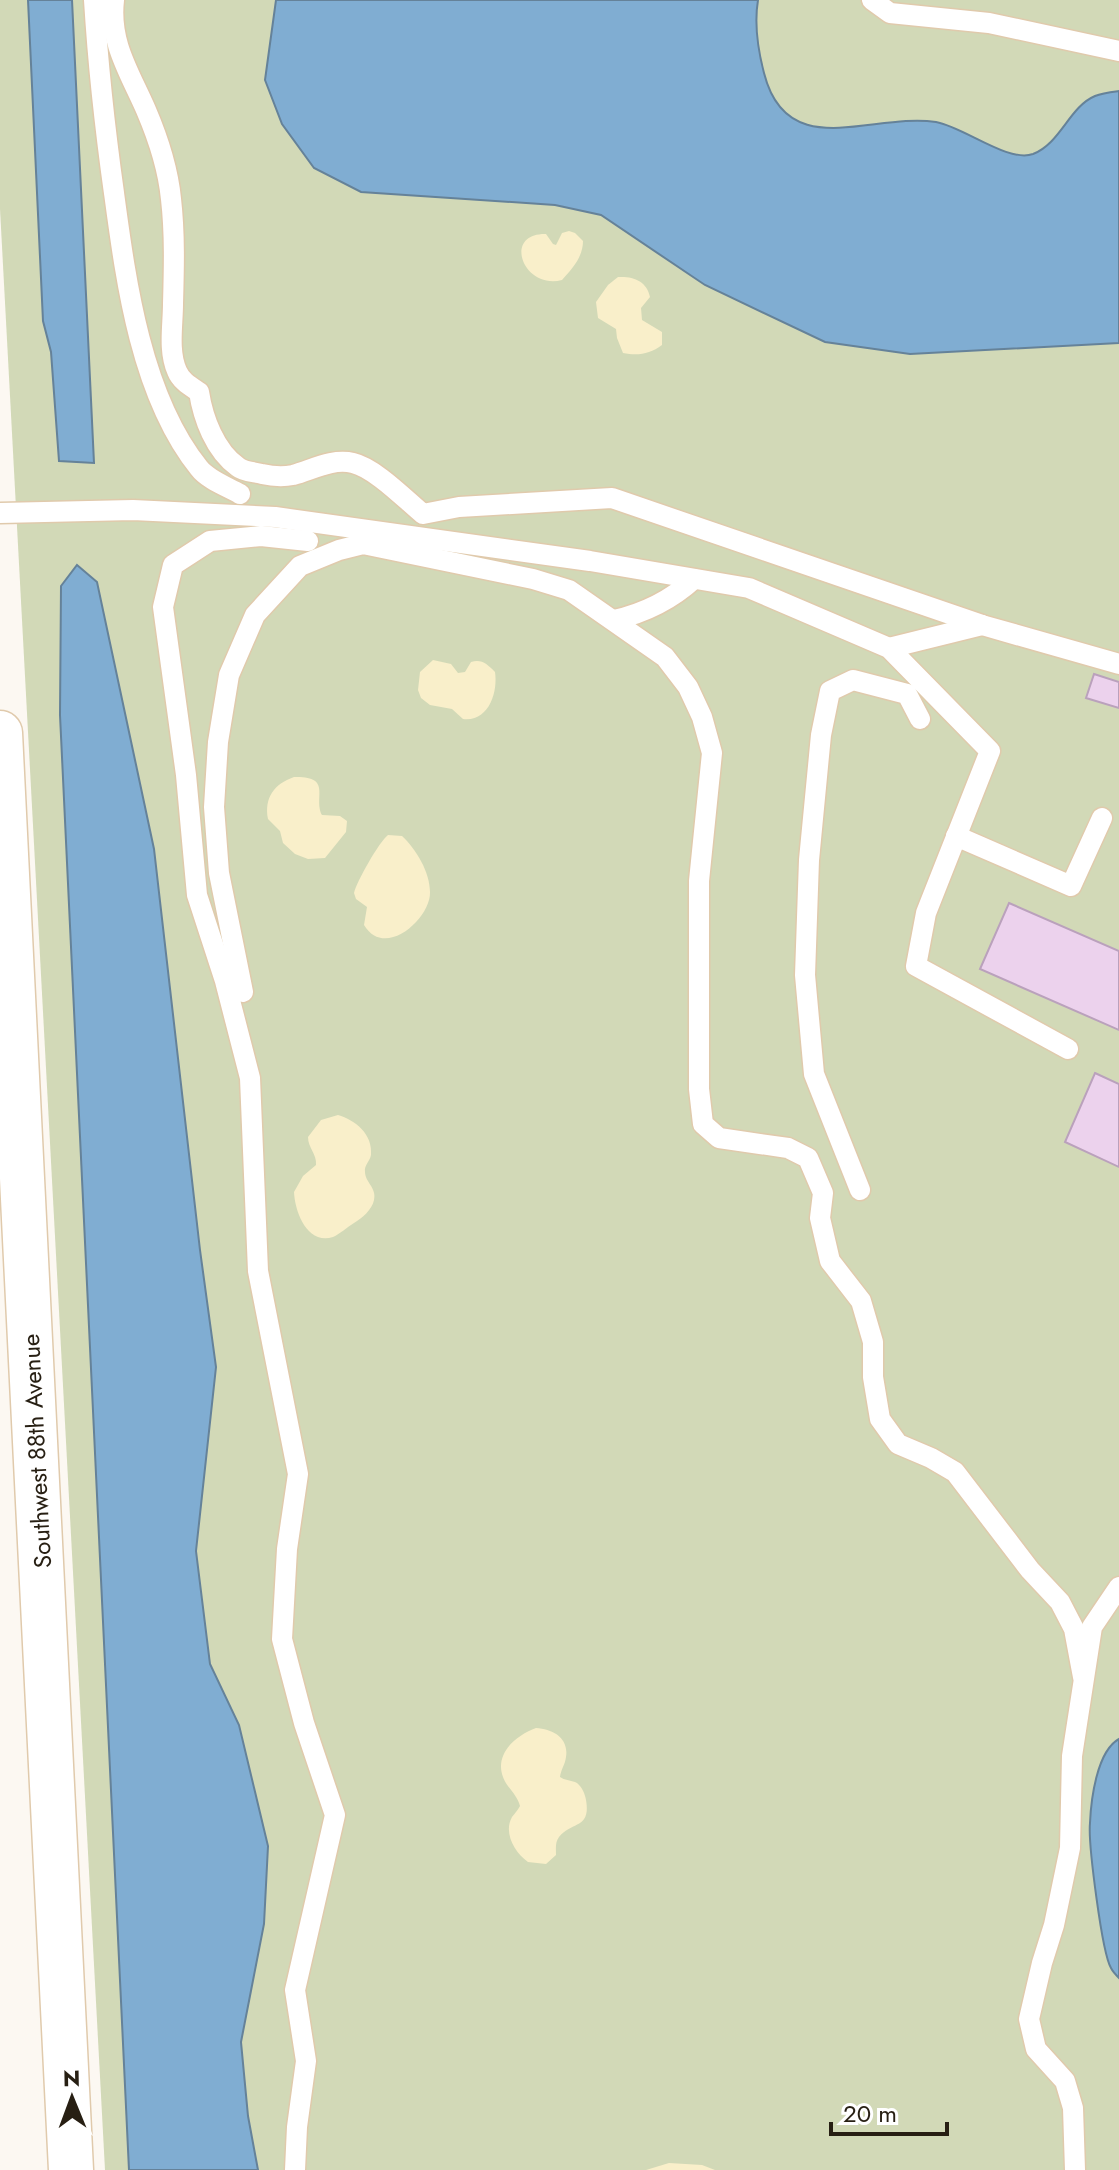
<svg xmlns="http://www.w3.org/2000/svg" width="1119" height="2170" viewBox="0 0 1119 2170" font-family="Jost,sans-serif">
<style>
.green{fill:#d2d9b7}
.sand{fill:#f9efca}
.water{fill:#80add2;stroke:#658299;stroke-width:2}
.building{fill:#ecd2ed;stroke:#baa1bc;stroke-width:2}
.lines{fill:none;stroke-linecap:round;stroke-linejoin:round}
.service-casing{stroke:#e0caac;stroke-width:23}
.secondary-casing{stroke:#e0caac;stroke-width:47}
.service{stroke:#fff;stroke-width:20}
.secondary{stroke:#fff;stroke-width:44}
.labels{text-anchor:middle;stroke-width:6;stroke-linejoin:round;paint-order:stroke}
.street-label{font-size:24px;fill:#271f13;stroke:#fff}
</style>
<rect width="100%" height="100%" fill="#fcf8f2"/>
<path class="green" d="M0 0H1119V2170H105L0 209Z"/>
<g class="sand">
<path d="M569 231 575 233 583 241C583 257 572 269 562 280 523 290 502 233 546 234L553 244 556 245 562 233Z"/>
<path d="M618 277C633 276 647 281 650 297L641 308 642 320 662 332V345C650 354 638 356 623 353L617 338 616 329 598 318 596 302 608 285Z"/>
<path d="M433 660 451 664 458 673 465 672 471 662C482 659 487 664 495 672 498 692 489 722 463 719L452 709 430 705 421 698 418 690 420 672Z"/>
<path d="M294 777C333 776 313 797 322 815L340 816 347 821 346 832 325 858 308 859 295 854 283 843 280 831 268 819C264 798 274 784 294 777Z"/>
<path d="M388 835 402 836C416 849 430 872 430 892 431 918 385 960 364 925L367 907 356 899 354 893C357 881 379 842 388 835Z"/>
<path d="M338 1115C355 1120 373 1134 371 1155 370 1161 364 1165 365 1172 365 1182 377 1188 374 1200 372 1210 362 1218 354 1223 347 1227 340 1234 333 1237 307 1245 295 1212 294 1192L303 1176 316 1165C317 1154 308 1148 308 1137L321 1120Z"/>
<path d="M536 1728C553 1729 569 1738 566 1757 565 1765 561 1769 560 1777 566 1781 571 1780 577 1783 582 1787 585 1794 586 1800 591 1829 572 1821 559 1837 555 1842 556 1849 556 1855L546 1864 528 1862C515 1853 503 1833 512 1817 515 1813 518 1810 520 1806 517 1794 507 1788 503 1777 494 1753 517 1735 536 1728Z"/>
<path d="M669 2163 702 2165 715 2170H646Z"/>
</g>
<g class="water">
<path d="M28 0H72L94 463 59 461 51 352 43 321Z"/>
<path d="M276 0H758C754 24 758 50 764 73 787 164 873 112 936 122 964 127 1008 163 1033 154 1061 143 1069 107 1095 96 1102 93 1111 92 1119 91V343L910 354 825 342 705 285 601 215 555 205 361 192 314 168 282 124 265 80Z"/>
<path d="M77 565 97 582 154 849 200 1250 216 1367 196 1551 210 1664 239 1725 268 1846 264 1924 241 2042 248 2116 258 2170H129L60 715 61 586Z"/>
<path d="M1119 1739V1978C1116 1975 1113 1972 1111 1968 1102 1953 1088 1843 1090 1823 1091 1799 1097 1751 1119 1739Z"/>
</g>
<g class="building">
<path d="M1094 674 1119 682V708L1086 698Z"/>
<path d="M1009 903 1119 951V1030L980 969Z"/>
<path d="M1095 1073 1119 1084V1167L1065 1142Z"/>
</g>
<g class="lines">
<g class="service-casing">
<g id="service">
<path d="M94 0C98 65 105 129 114 193 126 282 141 396 199 468 208 480 228 487 240 494"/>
<path d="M114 0C109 43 130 73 146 110 158 138 168 168 171 199 175 234 174 269 173 304 173 325 168 351 177 371 181 381 190 386 199 392 203 418 215 451 238 467 244 472 255 472 262 474 271 476 283 477 293 475 312 470 332 458 353 463 375 468 406 500 423 514L459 507 612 498 982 625 1119 664"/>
<path d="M872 0 890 13 989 23 1119 51"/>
<path d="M0 513 133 510 275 517 590 561 749 588 889 648 990 751 926 913 916 966 1068 1049"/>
<path d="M614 620C645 613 670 601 694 579"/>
<path d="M889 648 982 625"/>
<path d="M956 836 1071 886 1102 818"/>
<path d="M243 992 219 873 214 807 218 742 229 675 255 615 300 566 339 550 363 544 533 579 569 590 665 657 688 687 702 717 712 753 699 881V1089L703 1124 719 1138 788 1148 808 1158 823 1193 820 1218 830 1261 861 1301 873 1342V1377L880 1419 898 1444 931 1458 955 1472 1030 1570 1060 1602 1074 1629 1083 1677"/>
<path d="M860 1190 814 1074 805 975 809 860 821 735 830 691 853 680 907 694 920 719"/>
<path d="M295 2170 297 2127 306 2061 295 1990 335 1815 304 1723 282 1639 287 1549 298 1474 258 1271 250 1078 225 981 197 895 186 775 163 607 173 565 210 541 261 536 308 541"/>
<path d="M1075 2170 1073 2108 1065 2081 1036 2049 1029 2019 1042 1963 1054 1925 1070 1848 1072 1756 1092 1627 1119 1587"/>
</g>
</g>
<g class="secondary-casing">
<path id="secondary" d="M0 733 71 2170"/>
</g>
<use href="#service" class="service"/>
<use href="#secondary" class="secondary"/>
</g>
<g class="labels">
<g class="street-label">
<text transform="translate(37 1451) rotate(-93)" y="8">Southwest 88th Avenue</text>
</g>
</g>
<g transform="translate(72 2098) rotate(359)" stroke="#ffffff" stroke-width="6" paint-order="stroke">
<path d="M0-6L14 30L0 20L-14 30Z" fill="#271f13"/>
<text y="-12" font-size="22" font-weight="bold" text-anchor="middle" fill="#271f13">N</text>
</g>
<path d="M831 2122v12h116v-12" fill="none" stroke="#271f13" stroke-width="4"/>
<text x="843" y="2122" font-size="24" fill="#271f13" stroke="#ffffff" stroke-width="6" paint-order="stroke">20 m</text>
</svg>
